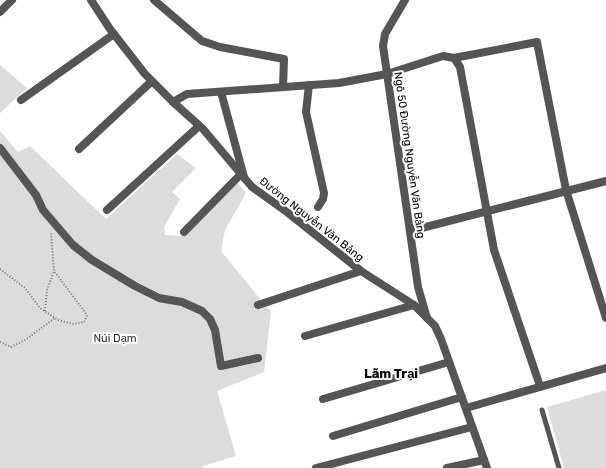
<svg xmlns="http://www.w3.org/2000/svg" width="606" height="468" viewBox="0 0 606 468" font-family="Rubik,sans-serif">
<style>
.green{fill:#dcdcdc}
.lines{fill:none;stroke-linecap:round;stroke-linejoin:round}
.path{stroke:#777;stroke-width:2;stroke-dasharray:1 2;stroke-linecap:butt}
.service{stroke:#555;stroke-width:5}
.minor{stroke:#555;stroke-width:8}
.tertiary{stroke:#555;stroke-width:8}
.labels{text-anchor:middle;stroke-width:4;stroke-linejoin:round;paint-order:stroke}
.street-label{font-size:11px;fill:#000;stroke:#fff}
.park-label{font-size:11px;fill:#333;stroke:#fff}
.quarter-label{font-size:13px;font-weight:bold;fill:#000;stroke:#fff}
</style>
<rect width="100%" height="100%" fill="#fff"/>
<g class="green">
<path d="M0 65 27 88 0 113Z"/>
<path d="M0 131 18 152 30 146 106 219 177 154 196 168 172 192 180 199 164 227 165 235 181 236 237 182 246 193 225 230 221 251 271 312 264 372 217 391 236 456 203 466 204 468H0Z"/>
<path d="M606 390V468H564L547 407Z"/>
</g>
<g class="lines">
<g class="path">
<path d="M0 269 25 288 40 308 58 320 74 324 84 322 87 315 54 271 51 233"/>
<path d="M45 311 47 290 54 271"/>
<path d="M0 342 11 347 25 340 55 318"/>
</g>
<path class="service" d="M542 410 559 468"/>
<g class="minor">
<path d="M154 0 202 41 220 47 284 59 283 87"/>
<path d="M405 0 385 34 383 46 418 287 427 318"/>
<path d="M0 12 12 0"/>
<path d="M454 58 537 42 566 190 606 318"/>
<path d="M309 85 306 112 324 193 323 199 318 207"/>
<path d="M221 92 244 177"/>
<path d="M21 100 114 34"/>
<path d="M173 102 187 94 339 83 387 74 443 56 454 58 460 67 494 250 540 386"/>
<path d="M0 148 36 195 43 210 73 245 92 260 135 286 159 298 182 302 202 311 210 319 215 330 221 366 258 358"/>
<path d="M79 149 152 81"/>
<path d="M107 210 199 126"/>
<path d="M410 231 606 181"/>
<path d="M184 232 241 174"/>
<path d="M258 305 361 271"/>
<path d="M305 336 414 305"/>
<path d="M323 399 449 362"/>
<path d="M466 408 606 368"/>
<path d="M333 436 462 397"/>
<path d="M316 468 472 427"/>
<path d="M447 468 484 460"/>
</g>
<path class="tertiary" d="M91 0 110 29 145 74 173 102 203 129 252 187 287 212 361 271 414 305 435 326 441 339 487 468"/>
</g>
<g class="labels">
<g class="street-label">
<text transform="translate(410 155) rotate(82)" y="4">Ngõ 50 Đường Nguyễn Văn Bảng</text>
<text transform="translate(312 219) rotate(38)" y="4">Đường Nguyễn Văn Bảng</text>
</g>
<g class="park-label">
<text x="115" y="342">Núi Dạm</text>
</g>
<g class="quarter-label">
<text x="391" y="378">Lãm Trại</text>
</g>
</g>
</svg>
